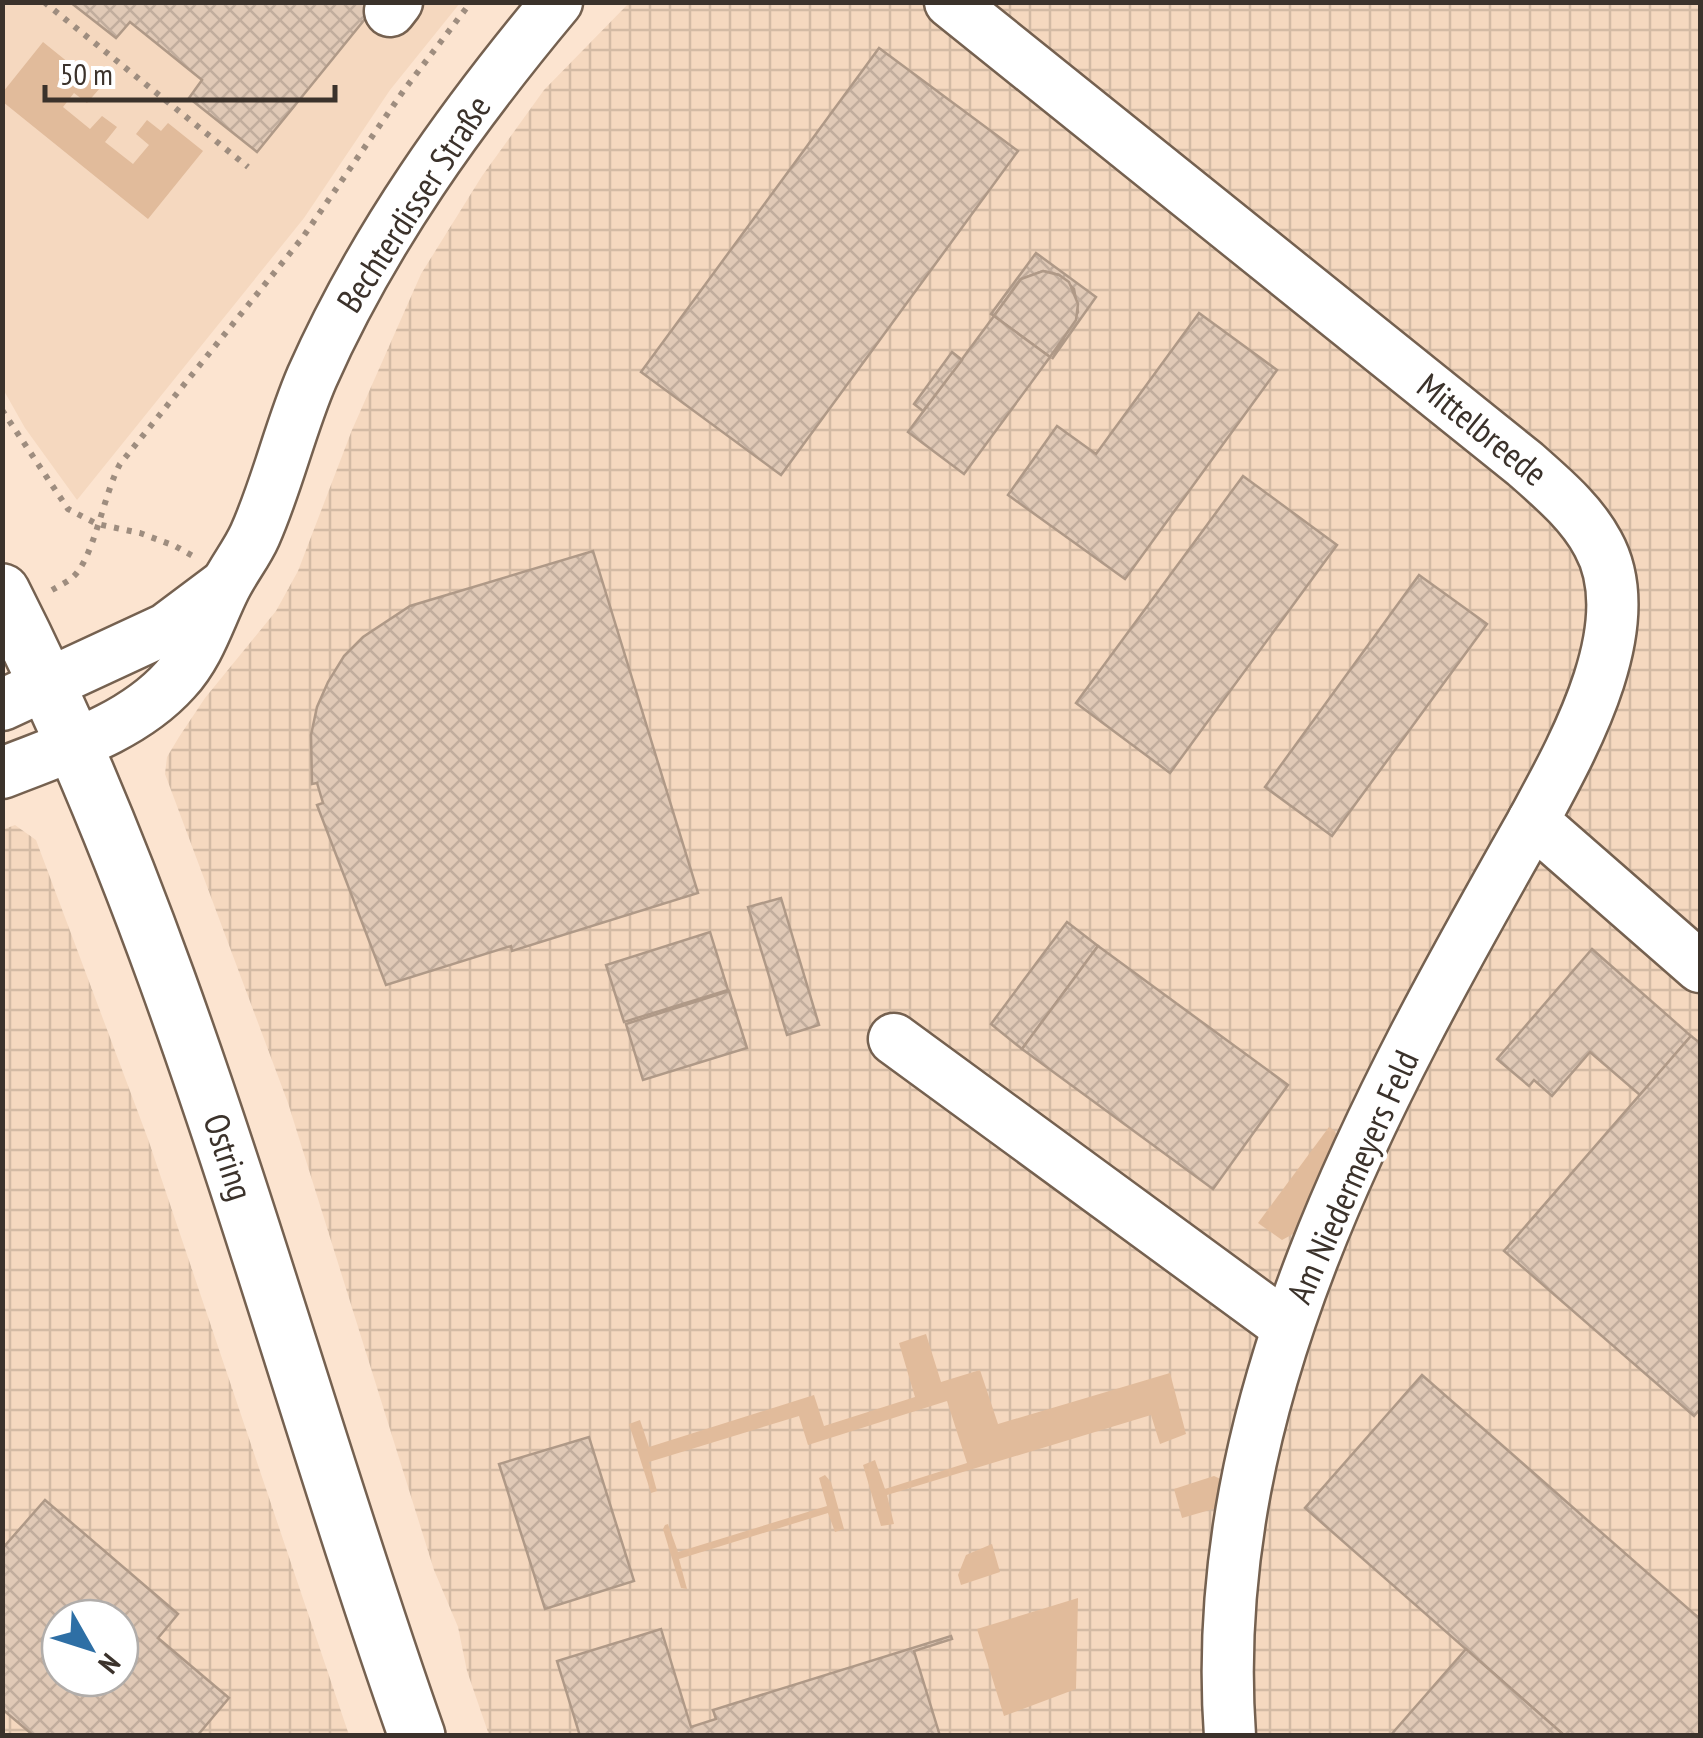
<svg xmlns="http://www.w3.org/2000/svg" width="1703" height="1738" viewBox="0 0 1703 1738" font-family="'PT Sans Narrow',sans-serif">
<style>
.built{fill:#f5d8bf}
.industrial{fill:url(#industrial-grid);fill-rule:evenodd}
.garden{fill:#e1bb9b}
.building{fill:url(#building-cross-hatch);stroke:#af9987;stroke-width:2.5;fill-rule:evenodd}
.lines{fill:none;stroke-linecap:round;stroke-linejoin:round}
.minor-casing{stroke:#756150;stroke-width:55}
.major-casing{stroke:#756150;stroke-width:60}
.path{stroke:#9e8d7f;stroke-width:6;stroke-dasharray:5 8;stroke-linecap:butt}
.minor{stroke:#fff;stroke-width:50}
.major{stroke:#fff;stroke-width:55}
.labels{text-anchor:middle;stroke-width:8;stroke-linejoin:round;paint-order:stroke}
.street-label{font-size:35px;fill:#3b322b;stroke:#fff}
</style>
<defs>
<pattern id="industrial-grid" width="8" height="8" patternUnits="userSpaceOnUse" patternTransform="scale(2.5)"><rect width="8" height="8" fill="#f5d8bf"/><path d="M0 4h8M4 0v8" fill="none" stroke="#d3baa4"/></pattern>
<pattern id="building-cross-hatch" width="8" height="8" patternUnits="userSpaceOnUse" patternTransform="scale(2.5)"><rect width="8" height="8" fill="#e0c9b6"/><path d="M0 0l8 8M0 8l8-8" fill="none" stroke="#c1ad9d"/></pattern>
</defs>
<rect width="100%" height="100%" fill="#fce4d0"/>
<path class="built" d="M2 3H460L390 90 304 218 77 500 25 428 3 389Z"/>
<g class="industrial">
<path d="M629 3H1700V1735H489L467 1671 458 1627 434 1570 288 1103 165 774 167 757 179 737 205 698 276 611 298 571 352 430 421 274 482 176 544 90Z"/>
<path d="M15 825 36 840 148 1139 349 1735 3 1736 2 830ZM60 1618H120V1678H60Z"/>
</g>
<g class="garden">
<path d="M43 42 100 88 87 103 74 93 63 107 90 129 102 116 117 127 105 142 133 164 149 145 136 134 147 120 161 131 168 123 203 151 148 219 3 102V92Z"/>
<path d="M1329 1127 1335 1131 1338 1140 1295 1233 1282 1240 1258 1223Z"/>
<path d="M926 1334 941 1382 980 1370 998 1424 1170 1373 1186 1434 1160 1444 1151 1415 887 1495 894 1524 881 1526 863 1465 875 1460 885 1489 967 1463 947 1401 808 1445 799 1416 649 1462 657 1491 651 1493 629 1424 640 1420 649 1447 814 1395 824 1426 915 1397 899 1343Z"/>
<path d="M825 1475 831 1482 844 1529 835 1532 828 1513 679 1559 687 1589 681 1588 663 1529 665 1525 668 1524 678 1552 827 1506 819 1478Z"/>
<path d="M1214 1476 1225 1481 1220 1507 1182 1518 1174 1489Z"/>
<path d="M992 1544 1000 1572 961 1585 958 1575 966 1555Z"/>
<path d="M1078 1598 1076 1689 1004 1716 977 1629Z"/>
</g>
<g class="building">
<path d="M70 2 378 3 257 152 189 98 202 80 130 22 116 38Z"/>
<path d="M879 48 1018 151 781 475 641 372Z"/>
<path d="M1036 253 1096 297 1052 359 1078 312 1074 289 1059 275 1043 271 1021 279 994 316 991 314Z"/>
<path d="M1043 271 1059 275 1069 282 1078 304 1076 320 1050 357 994 316 1021 279Z"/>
<path d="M1199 313 1277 370 1125 579 1008 495 1057 426 1096 454Z"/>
<path d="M994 316 1050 357 964 474 908 432Z"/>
<path d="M952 352 962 360 923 411 914 404Z"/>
<path d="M1243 476 1337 545 1170 773 1076 703Z"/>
<path d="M593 551 698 893 512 951 511 946 386 985 317 805 323 803 317 783 312 784 311 735 317 707 328 682 344 656 363 637 410 606Z"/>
<path d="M1419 575 1487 624 1332 836 1265 787Z"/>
<path d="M781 898 819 1025 787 1035 748 907Z"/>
<path d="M1067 922 1098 946 1022 1049 991 1024Z"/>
<path d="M710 932 728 990 624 1022 606 965Z"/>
<path d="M1098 946 1288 1085 1213 1189 1022 1049Z"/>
<path d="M1592 949 1691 1036 1640 1095 1590 1052 1552 1096 1534 1080 1529 1086 1497 1059Z"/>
<path d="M729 991 747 1048 643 1080 626 1024Z"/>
<path d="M1691 1036 1700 1043V1409L1694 1416 1504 1251Z"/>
<path d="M1422 1375 1700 1619V1736H1565L1305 1508Z"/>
<path d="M589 1437 634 1581 545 1609 499 1464Z"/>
<path d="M45 1500 178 1614 158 1638 229 1698 197 1736H34L2 1709V1549ZM60 1618H120V1678H60Z"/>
<path d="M661 1629 691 1727 716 1719 713 1710 951 1636 952 1639 914 1651 940 1736H580L557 1661Z"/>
<path d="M1466 1649 1565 1736H1390Z"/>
</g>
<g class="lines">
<g class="minor-casing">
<g id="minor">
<path d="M950 2 1525 464C1552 488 1581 512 1598 544 1643 625 1572 749 1533 821L1700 967"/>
<path d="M390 11 397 2"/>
<path d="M2 705 166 629 226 584"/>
<path d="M2 773C62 749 131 729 175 680 200 653 209 619 225 587 234 569 247 553 255 535 278 483 290 428 312 377 373 239 461 117 557 2"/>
<path d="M894 1039 1286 1326"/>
<path d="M1230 1736C1206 1402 1374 1101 1533 821"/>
</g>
</g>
<g class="major-casing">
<path id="major" d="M2 592C187 955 282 1354 417 1736"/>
</g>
<g class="path">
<path d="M44 2 248 167"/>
<path d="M2 410 68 509 97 524 140 533 175 546 193 556"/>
<path d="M52 590C59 586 67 582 73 577 94 558 104 493 120 464L303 237 404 90 471 2"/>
</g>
<use href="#minor" class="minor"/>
<use href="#major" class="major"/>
</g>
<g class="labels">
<g class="street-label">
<text transform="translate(414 204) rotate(-57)" y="12">Bechterdisser Straße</text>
<text transform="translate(1482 430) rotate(39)" y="12">Mittelbreede</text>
<text transform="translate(228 1157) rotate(72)" y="12">Ostring</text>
<text transform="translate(1353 1177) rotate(-66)" y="12">Am Niedermeyers Feld</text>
</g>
</g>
<rect width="1703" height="1738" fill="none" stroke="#3b322b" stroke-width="10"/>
<g transform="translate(90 1648) rotate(129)"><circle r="48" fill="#ffffff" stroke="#b1adaa" stroke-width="2.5"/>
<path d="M0-8L18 38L0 25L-18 38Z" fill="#2e6fa5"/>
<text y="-15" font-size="28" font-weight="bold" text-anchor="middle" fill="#3b322b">N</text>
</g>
<path d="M45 85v15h290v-15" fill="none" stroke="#3b322b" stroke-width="5"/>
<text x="60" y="85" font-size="30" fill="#3b322b" stroke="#ffffff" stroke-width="8" paint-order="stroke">50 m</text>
</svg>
